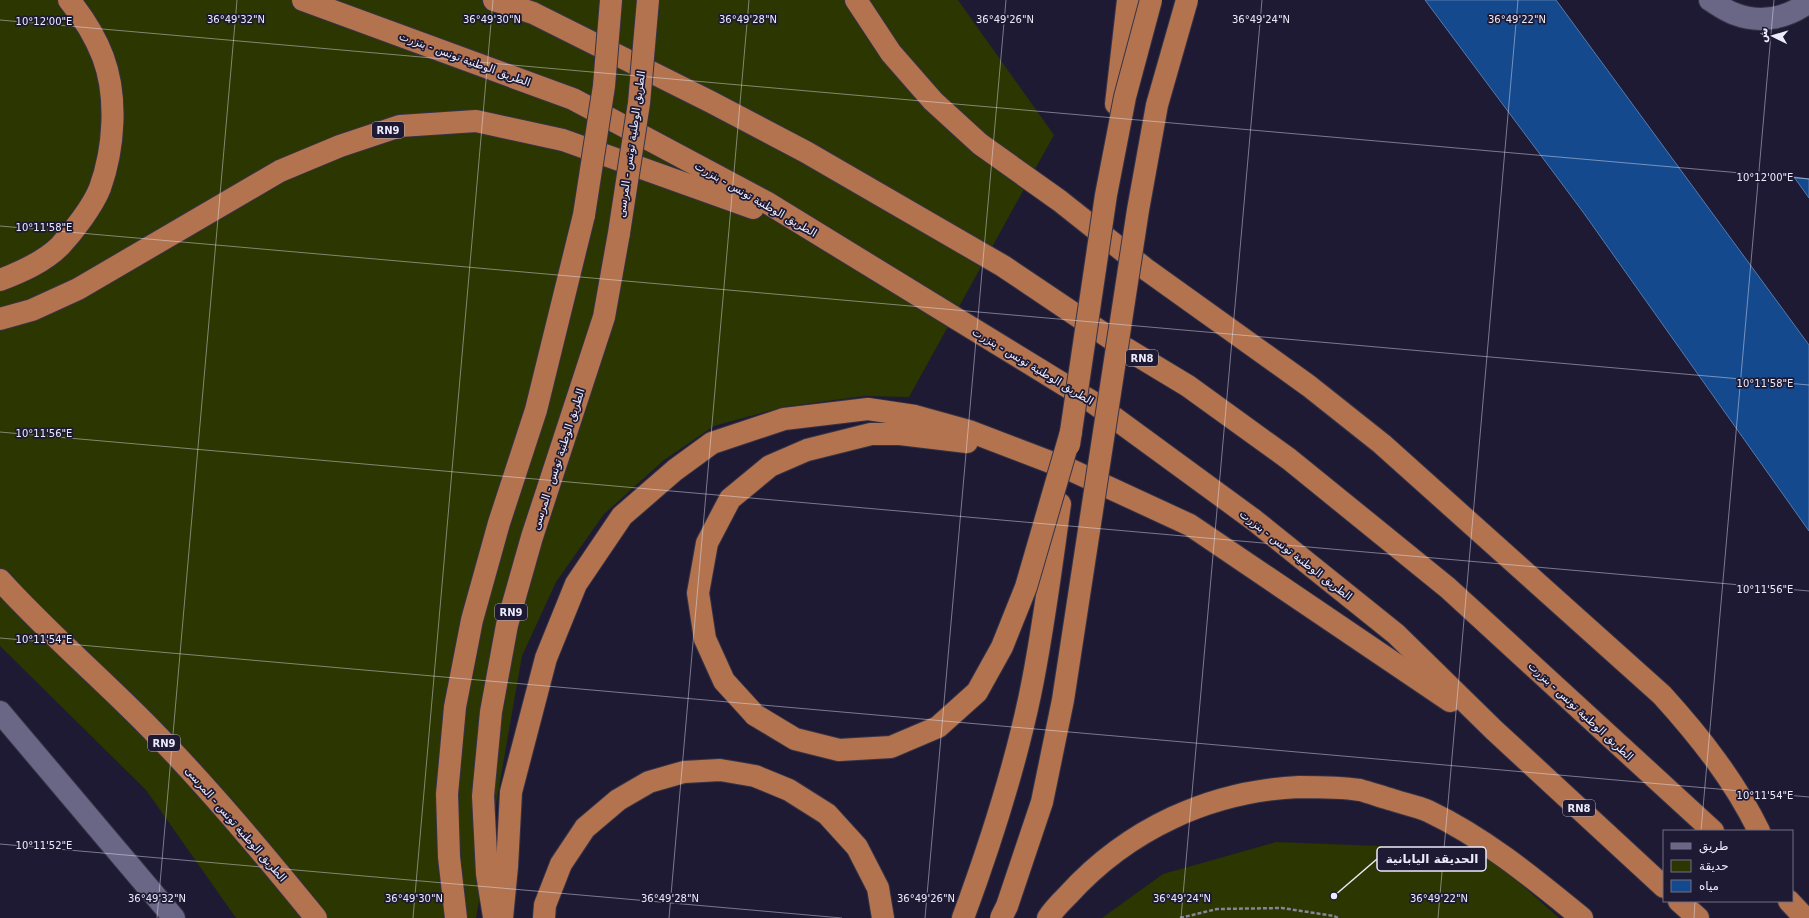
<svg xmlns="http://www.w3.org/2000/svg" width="1809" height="918" viewBox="0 0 1809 918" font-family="'DejaVu Sans',Cairo,sans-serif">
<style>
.green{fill:#2b3600}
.water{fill:#15498d;stroke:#567aae}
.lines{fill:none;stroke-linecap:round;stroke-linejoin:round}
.minor-casing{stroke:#363347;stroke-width:24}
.highway-casing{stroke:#363347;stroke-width:24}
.path{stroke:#868499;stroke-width:2.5;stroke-dasharray:4 2;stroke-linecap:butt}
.minor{stroke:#696785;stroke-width:22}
.highway{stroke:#b3734e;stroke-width:22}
.highway-bridge-casing{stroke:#363347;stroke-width:24;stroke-linecap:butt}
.highway-bridge{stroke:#b3734e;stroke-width:22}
.ticks{fill:none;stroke:#ecebfc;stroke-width:1;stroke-opacity:0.45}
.labels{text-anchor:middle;stroke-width:3.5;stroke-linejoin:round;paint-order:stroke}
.shield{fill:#1e1a33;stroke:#aeacc0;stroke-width:1}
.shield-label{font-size:10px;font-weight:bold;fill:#ecebfc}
.street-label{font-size:11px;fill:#ecebfc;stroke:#1e1a33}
.ticks-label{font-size:10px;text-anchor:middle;fill:#ecebfc;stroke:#1e1a33;stroke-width:3.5;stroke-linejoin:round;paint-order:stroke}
.leader{fill:none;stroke:#ecebfc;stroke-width:1.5}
.callout-dot{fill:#ecebfc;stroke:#1e1a33;stroke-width:1.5}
.callout{fill:#1e1a33;stroke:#ecebfc;stroke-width:1.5}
.callout-label{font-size:12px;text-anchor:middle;font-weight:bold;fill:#ecebfc}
</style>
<rect width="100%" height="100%" fill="#1e1a33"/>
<g class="green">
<path d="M0 0H958L1054 135 909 397 864 396 783 407 714 426 664 460 604 514 556 582 522 656 476 918H236L146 790 0 646Z"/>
<path d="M1276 842 1483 850 1559 918H1102L1163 874Z"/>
</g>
<g class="water">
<path d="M1425 0H1556L1809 345V531L1583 212Z"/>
<path d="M1794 177 1809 179V198Z"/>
</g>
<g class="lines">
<g class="minor-casing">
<g id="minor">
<path d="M1710 0C1718 5 1726 11 1735 14 1761 24 1787 18 1809 2"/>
<path d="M0 712 174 918"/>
</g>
</g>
<g class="highway-casing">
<g id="highway">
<path d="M303 0 573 99 766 202 1094 403 1254 520 1396 634 1494 730 1664 887"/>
<path d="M494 0 533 13 711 102 806 152 1003 266 1125 348 1188 386 1289 459 1448 588 1713 831"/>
<path d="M856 0 891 53 933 101 980 144 1060 201 1147 270 1309 386 1382 444 1662 695C1700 737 1734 780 1759 831"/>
<path d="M1116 104 1128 0"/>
<path d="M0 280C21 272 44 262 60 246 73 232 93 206 100 188 114 149 118 97 103 57 95 36 83 17 69 0"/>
<path d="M0 319 32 310 78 289 280 171 340 146 400 126 476 121 563 140 753 208"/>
<path d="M0 580C47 632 100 677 149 727 208 787 262 852 316 918"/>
<path d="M755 715 724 681 705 639 698 593 707 543 730 499 770 466 807 450 871 434H900L967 442"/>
<path d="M1679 901 1698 918"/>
<path d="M1789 901 1805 918"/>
<path d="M494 917 487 874 483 796 491 712 507 625 532 537 604 317 619 233"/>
<path d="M456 918 449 857 447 794 455 707 472 620 499 523 536 410 584 215"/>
<path d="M502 918 507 867 511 792 546 658 576 584 622 516 675 470 712 443 784 419 868 409 915 416 969 431 1071 470 1190 525 1450 701"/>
<path d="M544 918 545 905 561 864 585 828 618 800 649 782 684 772 720 770 755 776 789 790 827 814 857 847 878 888 883 918"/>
<path d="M963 918C990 845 1014 771 1030 695 1043 633 1051 568 1060 504"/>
<path d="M1048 918C1053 910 1061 902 1068 895 1128 829 1210 791 1299 787 1319 787 1340 787 1360 790 1371 793 1382 797 1393 800 1404 804 1417 806 1428 811 1485 838 1533 878 1582 918"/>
</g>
</g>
<path class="path" d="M1180 918 1217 909 1282 908 1334 916 1338 918"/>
<use href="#minor" class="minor"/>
<use href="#highway" class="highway"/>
<g class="highway-bridge-casing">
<g id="highway-bridge">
<path d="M584 215 604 86 611 0"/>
<path d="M619 233 639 103 648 0"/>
<path d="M1069 445 1106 195 1125 97 1151 0"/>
<path d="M755 715 795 739 839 750 891 747 938 727 977 692 1002 647 1026 587 1071 432"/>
<path d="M1001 918 1007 906 1042 802 1063 700 1138 210 1157 105 1187 0"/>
</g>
</g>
<use href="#highway-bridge" class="highway-bridge"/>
</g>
<path class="ticks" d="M0 20 1809 179M0 226 1809 385M0 432 1809 591M0 638 1809 797M1701 831 1774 0M0 844 842 918M157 918 237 0M413 918 493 0M669 918 749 0M925 918 1006 0M1181 918 1262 0M1438 918 1518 0M1694 918 1695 901"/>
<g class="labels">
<g class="shield">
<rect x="372" y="122" width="32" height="16" rx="3"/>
<rect x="1126" y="350" width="32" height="16" rx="3"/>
<rect x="495" y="604" width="32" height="16" rx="3"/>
<rect x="148" y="735" width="32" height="16" rx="3"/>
<rect x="1563" y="800" width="32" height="16" rx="3"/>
</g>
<g class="shield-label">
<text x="388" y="134">RN9</text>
<text x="1142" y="362">RN8</text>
<text x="511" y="616">RN9</text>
<text x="164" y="747">RN9</text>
<text x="1579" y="812">RN8</text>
</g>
<g class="street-label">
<text transform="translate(465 59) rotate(20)" y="4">الطريق الوطنية تونس - بنزرت</text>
<text transform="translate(631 144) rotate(-82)" y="4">الطريق الوطنية تونس - المرسى</text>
<text transform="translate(756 199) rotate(30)" y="4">الطريق الوطنية تونس - بنزرت</text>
<text transform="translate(1033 366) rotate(31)" y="4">الطريق الوطنية تونس - بنزرت</text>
<text transform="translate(558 459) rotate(-72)" y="4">الطريق الوطنية تونس - المرسى</text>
<text transform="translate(1296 555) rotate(38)" y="4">الطريق الوطنية تونس - بنزرت</text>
<text transform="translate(1581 711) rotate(43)" y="4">الطريق الوطنية تونس - بنزرت</text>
<text transform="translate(236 824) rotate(49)" y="4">الطريق الوطنية تونس - المرسى</text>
</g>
</g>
<g class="ticks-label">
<text x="236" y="23">36°49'32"N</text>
<text x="492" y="23">36°49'30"N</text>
<text x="748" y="23">36°49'28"N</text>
<text x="1005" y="23">36°49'26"N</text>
<text x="1261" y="23">36°49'24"N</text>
<text x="1517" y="23">36°49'22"N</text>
<text x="44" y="25">10°12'00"E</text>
<text x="1765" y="181">10°12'00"E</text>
<text x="44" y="231">10°11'58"E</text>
<text x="1765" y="387">10°11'58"E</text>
<text x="44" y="437">10°11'56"E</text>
<text x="1765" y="593">10°11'56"E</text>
<text x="44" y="643">10°11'54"E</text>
<text x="1765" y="799">10°11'54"E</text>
<text x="44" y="849">10°11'52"E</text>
<text x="157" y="902">36°49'32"N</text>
<text x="414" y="902">36°49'30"N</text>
<text x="670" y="902">36°49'28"N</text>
<text x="926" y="902">36°49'26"N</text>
<text x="1182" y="902">36°49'24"N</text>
<text x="1439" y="902">36°49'22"N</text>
</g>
<path class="leader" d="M1334 896L1377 859"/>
<circle class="callout-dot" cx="1334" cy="896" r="4"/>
<rect class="callout" x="1377" y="847" width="109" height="24" rx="4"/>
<g class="callout-label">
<text x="1432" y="863">الحديقة اليابانية</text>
</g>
<rect x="1663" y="830" width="130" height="72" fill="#1e1a33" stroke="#706e83"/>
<rect x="1671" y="843" width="20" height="6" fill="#696785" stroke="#706e83"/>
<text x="1699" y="850" font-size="12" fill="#ecebfc">طريق</text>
<rect x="1671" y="860" width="20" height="12" fill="#2b3600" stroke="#706e83"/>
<text x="1699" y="870" font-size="12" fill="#ecebfc">حديقة</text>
<rect x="1671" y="880" width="20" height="12" fill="#15498d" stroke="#706e83"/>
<text x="1699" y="890" font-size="12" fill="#ecebfc">مياه</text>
<g transform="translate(1773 36) rotate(275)" stroke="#1e1a33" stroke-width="3" paint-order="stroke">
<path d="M0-3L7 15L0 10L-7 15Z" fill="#ecebfc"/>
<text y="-6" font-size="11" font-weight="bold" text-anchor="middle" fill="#ecebfc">ش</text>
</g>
</svg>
